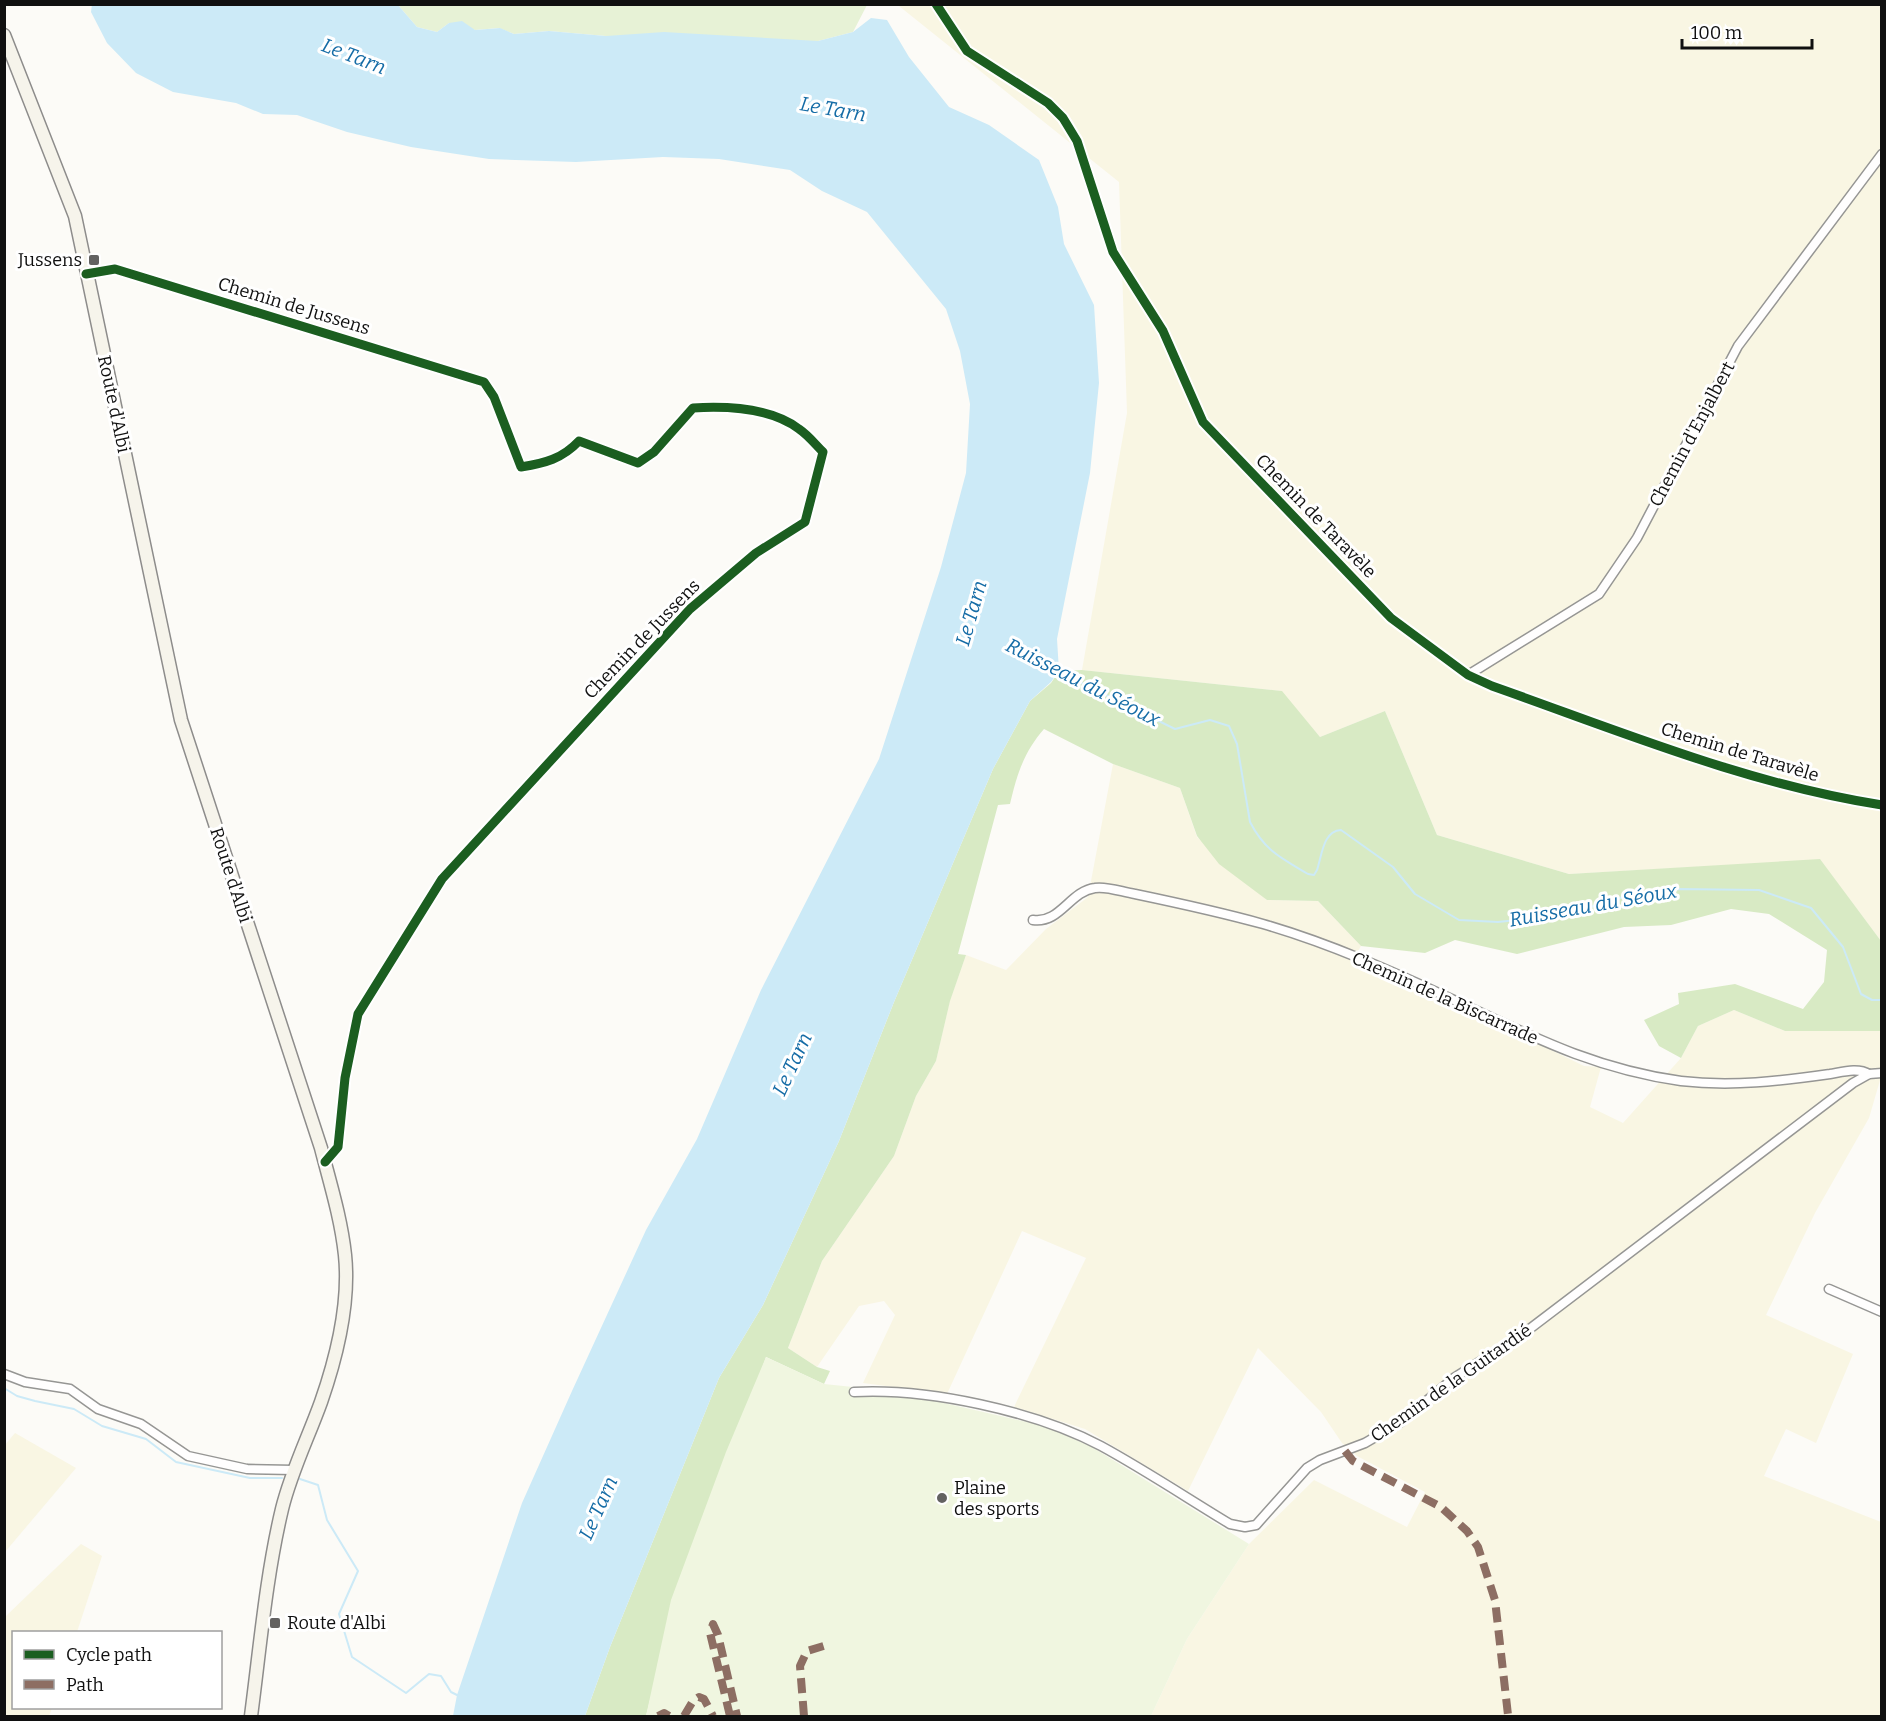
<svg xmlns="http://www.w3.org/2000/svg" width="1886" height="1721" viewBox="0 0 1886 1721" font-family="Bitter,serif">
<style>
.farmland{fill:#f9f6e3}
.green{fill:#e7f2d6}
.forest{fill:#d8eac4}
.pitch{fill:#f0f6e0}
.water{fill:#cceaf7}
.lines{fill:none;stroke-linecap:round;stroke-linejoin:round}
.stream{stroke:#cceaf7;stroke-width:2}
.street-casing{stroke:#969694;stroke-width:11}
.secondary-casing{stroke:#8d8c8b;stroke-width:15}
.street{stroke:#fffefe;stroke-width:8}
.secondary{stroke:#f6f4eb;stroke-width:12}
.quiet{stroke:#8d6e63;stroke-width:8;stroke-dasharray:15 8;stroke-linecap:butt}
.cycleway-casing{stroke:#fff;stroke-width:13}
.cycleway{stroke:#1b5e20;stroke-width:9}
.poi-dot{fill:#636261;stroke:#fff;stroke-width:2}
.labels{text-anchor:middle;stroke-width:6;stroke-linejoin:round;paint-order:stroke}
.poi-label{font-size:18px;fill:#101010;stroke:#fff;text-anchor:start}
.street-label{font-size:18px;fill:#101010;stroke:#fff}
.water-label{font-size:20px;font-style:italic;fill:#156ca6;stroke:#fff}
</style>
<rect width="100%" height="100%" fill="#fcfbf7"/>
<g class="farmland">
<path d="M902 4 1881 5V941L1820 860 1569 874 1437 835 1385 711 1320 737 1281 691 1082 670 1127 413 1119 182 899 6Z"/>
<path d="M1113 764 1180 788 1197 837 1267 900 1318 901 1361 946 1351 963 1512 1031 1584 1066 1601 1067 1590 1107 1623 1123 1681 1058 1698 1026 1734 1010 1785 1031H1881V1077L1869 1118 1815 1213 1766 1315 1853 1354 1816 1443 1786 1429 1764 1476 1881 1522V1716H1151L1187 1639 1249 1544 1314 1480 1407 1527 1425 1492 1357 1456 1342 1443 1321 1412 1258 1348 1188 1491 1085 1429 1014 1407 1086 1258 1022 1231 947 1394 863 1383 895 1315 884 1301 859 1306 817 1367 788 1348 822 1261 894 1156 916 1096 936 1061 950 1000 966 955 1006 970 1046 929 1088 897Z"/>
<path d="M15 1433 76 1468 5 1552V1445Z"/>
<path d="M81 1544 102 1556 77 1632H14V1708H52L49 1716H5V1617Z"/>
</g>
<path class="green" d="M398 5H867L853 32 818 41H782L606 36 549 31 514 34 499 28 475 30 449 23 437 32 417 27Z"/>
<path class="forest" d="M1082 670 1282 691 1320 737 1385 711 1437 835 1569 874 1820 859 1881 941V1031H1785L1734 1010 1698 1026 1681 1058 1659 1046 1644 1020 1679 1004 1678 993 1735 984 1803 1009 1824 982 1827 950 1769 914 1731 909 1671 925 1624 927 1517 954 1455 940 1425 953 1361 946 1318 901 1267 900 1219 864 1197 836 1180 788 1113 764 1044 729C1024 752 1017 774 1010 804L998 805 958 954 966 955 950 1001 936 1061 916 1096 894 1156 822 1261 788 1348 817 1367 830 1371 824 1384 766 1357 658 1668 646 1716H585L610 1647 719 1378 763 1305 839 1141 894 1002 993 769 1030 701 1051 683 1059 671Z"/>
<path class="pitch" d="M766 1357 824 1384 892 1391 1044 1426 1092 1447 1249 1544 1187 1639 1151 1716H646L671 1600 726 1452Z"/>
<path class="water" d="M92 4 398 5 417 27 437 32 449 23 462 21 475 30 500 28 514 34 549 31 606 36 664 32 818 41 853 32 871 18 887 20 909 57 949 107 989 125 1039 160 1058 207 1064 244 1094 305 1099 383 1090 473 1057 639 1059 671 1051 682 1030 701 993 769 894 1002 839 1141 763 1305 719 1378 610 1647 585 1716H453L457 1695 522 1503 572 1391 646 1230 697 1139 761 990 879 759 941 567 966 473 970 404 960 351 946 309 867 212 822 191 790 170 719 159 663 157 576 162 489 159 411 147 347 132 297 115 263 114 236 103 173 92 136 73 107 43 91 12Z"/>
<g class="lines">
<g class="stream">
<path d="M1057 671 1175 729 1210 720 1229 726 1237 744 1250 822C1265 851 1281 858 1308 874L1314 875 1317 870C1322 855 1323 831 1341 830L1393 867 1415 894 1459 920 1498 922 1564 915 1630 895 1677 889 1759 890 1811 908 1843 947 1861 994 1872 1000H1882"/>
<path d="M4 1388 17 1396 35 1401 74 1409 102 1426 146 1439 176 1462 250 1478H282"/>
<path d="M300 1479 318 1485 327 1520 358 1571 339 1614 352 1657 406 1693 429 1674 441 1676 451 1692 457 1695"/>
</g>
<g class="street-casing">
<g id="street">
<path d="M936 4 967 51 1048 103 1063 118 1077 141 1113 252 1163 331 1203 422 1391 618 1468 675 1492 686C1620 731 1747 784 1882 805"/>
<path d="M86 274 115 269 484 382 494 397 521 467C545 463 562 459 579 441L638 463 654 452 693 408C726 406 771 408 799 429 808 435 815 444 823 452L805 522 756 553 690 609 442 879 358 1014 345 1078 338 1147 325 1162"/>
<path d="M1468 675 1599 594 1637 538 1738 346 1882 154"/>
<path d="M1033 920C1060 924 1070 891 1095 888 1107 886 1122 892 1135 894 1178 903 1220 912 1263 924 1329 943 1394 972 1456 1001 1533 1037 1595 1069 1681 1081 1732 1087 1780 1081 1830 1074 1842 1072 1858 1067 1869 1074"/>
<path d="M1829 1289 1882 1312"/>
<path d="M4 1374 25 1382 70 1389 98 1409 141 1424 188 1456 247 1469 294 1470"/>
<path d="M854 1392C928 1388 1035 1411 1101 1446 1145 1470 1187 1498 1230 1524L1245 1527 1256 1525 1307 1468 1320 1460 1365 1443 1401 1422 1454 1378 1519 1337 1853 1083 1869 1074 1882 1073"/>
</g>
</g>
<g class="secondary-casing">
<path id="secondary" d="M4 35 75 216 181 720 321 1148C330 1183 341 1218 345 1255 350 1303 337 1356 321 1402 308 1438 291 1472 282 1509 266 1576 260 1648 251 1716"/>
</g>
<use href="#street" class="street"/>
<use href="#secondary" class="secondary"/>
<g class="quiet">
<path d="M1345 1451 1353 1461 1441 1507 1467 1531 1478 1547 1495 1600 1508 1715"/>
<path d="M658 1716 664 1713 669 1716"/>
<path d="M684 1716 693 1701 699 1697 704 1699 713 1716"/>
<path d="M730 1716 710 1633 713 1624 718 1635 737 1716"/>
<path d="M804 1716 800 1666 807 1651 827 1645"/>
</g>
<g class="cycleway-casing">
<g id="cycleway">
<path d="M936 4 967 51 1048 103 1063 118 1077 141 1113 252 1163 331 1203 422 1391 618 1468 675 1492 686C1620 731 1747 784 1882 805"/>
<path d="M86 274 115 269 484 382 494 397 521 467C545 463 562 459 579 441L638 463 654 452 693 408C726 406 771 408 799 429 808 435 815 444 823 452L805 522 756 553 690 609 442 879 358 1014 345 1078 338 1147 325 1162"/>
</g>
</g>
<use href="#cycleway" class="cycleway"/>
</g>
<g class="poi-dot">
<rect x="88" y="254" width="12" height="12" rx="3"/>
<circle cx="942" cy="1498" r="6"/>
<rect x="269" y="1617" width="12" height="12" rx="3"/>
</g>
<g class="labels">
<g class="poi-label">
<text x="82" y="266" text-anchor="end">Jussens</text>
<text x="954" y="1494">Plaine<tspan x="954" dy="21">des sports</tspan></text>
<text x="287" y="1629">Route d'Albi</text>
</g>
<g class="street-label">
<text transform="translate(294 306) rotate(17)" y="6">Chemin de Jussens</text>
<text transform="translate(114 404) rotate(78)" y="6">Route d'Albi</text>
<text transform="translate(1692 434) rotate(-62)" y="6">Chemin d'Enjalbert</text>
<text transform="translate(1316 516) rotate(46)" y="6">Chemin de Taravèle</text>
<text transform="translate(642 639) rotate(-46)" y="6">Chemin de Jussens</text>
<text transform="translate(1740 752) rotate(17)" y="6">Chemin de Taravèle</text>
<text transform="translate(231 875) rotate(72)" y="6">Route d'Albi</text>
<text transform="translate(1445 998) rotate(24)" y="6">Chemin de la Biscarrade</text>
<text transform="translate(1451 1383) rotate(-35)" y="6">Chemin de la Guitardié</text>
</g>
<g class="water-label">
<text transform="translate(354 56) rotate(21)" y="7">Le Tarn</text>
<text transform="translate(833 109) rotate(10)" y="7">Le Tarn</text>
<text transform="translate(971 613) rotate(-74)" y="7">Le Tarn</text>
<text transform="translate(1083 682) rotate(27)" y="7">Ruisseau du Séoux</text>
<text transform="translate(1593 905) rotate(-10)" y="7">Ruisseau du Séoux</text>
<text transform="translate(792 1064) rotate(-65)" y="7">Le Tarn</text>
<text transform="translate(598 1508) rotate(-66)" y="7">Le Tarn</text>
</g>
</g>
<rect width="1886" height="1721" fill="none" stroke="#101010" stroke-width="12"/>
<rect x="12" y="1631" width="210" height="78" fill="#ffffff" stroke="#9f9f9f" stroke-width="1.5"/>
<rect x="24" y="1650" width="30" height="9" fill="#1b5e20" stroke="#9f9f9f" stroke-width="1.5"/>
<text x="66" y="1661" font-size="18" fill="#101010">Cycle path</text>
<rect x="24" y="1680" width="30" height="9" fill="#8d6e63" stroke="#9f9f9f" stroke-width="1.5"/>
<text x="66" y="1691" font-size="18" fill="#101010">Path</text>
<path d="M1682 39v9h130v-9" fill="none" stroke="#101010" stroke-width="3"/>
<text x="1691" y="39" font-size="18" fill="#101010" stroke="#ffffff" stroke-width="4.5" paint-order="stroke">100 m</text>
</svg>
